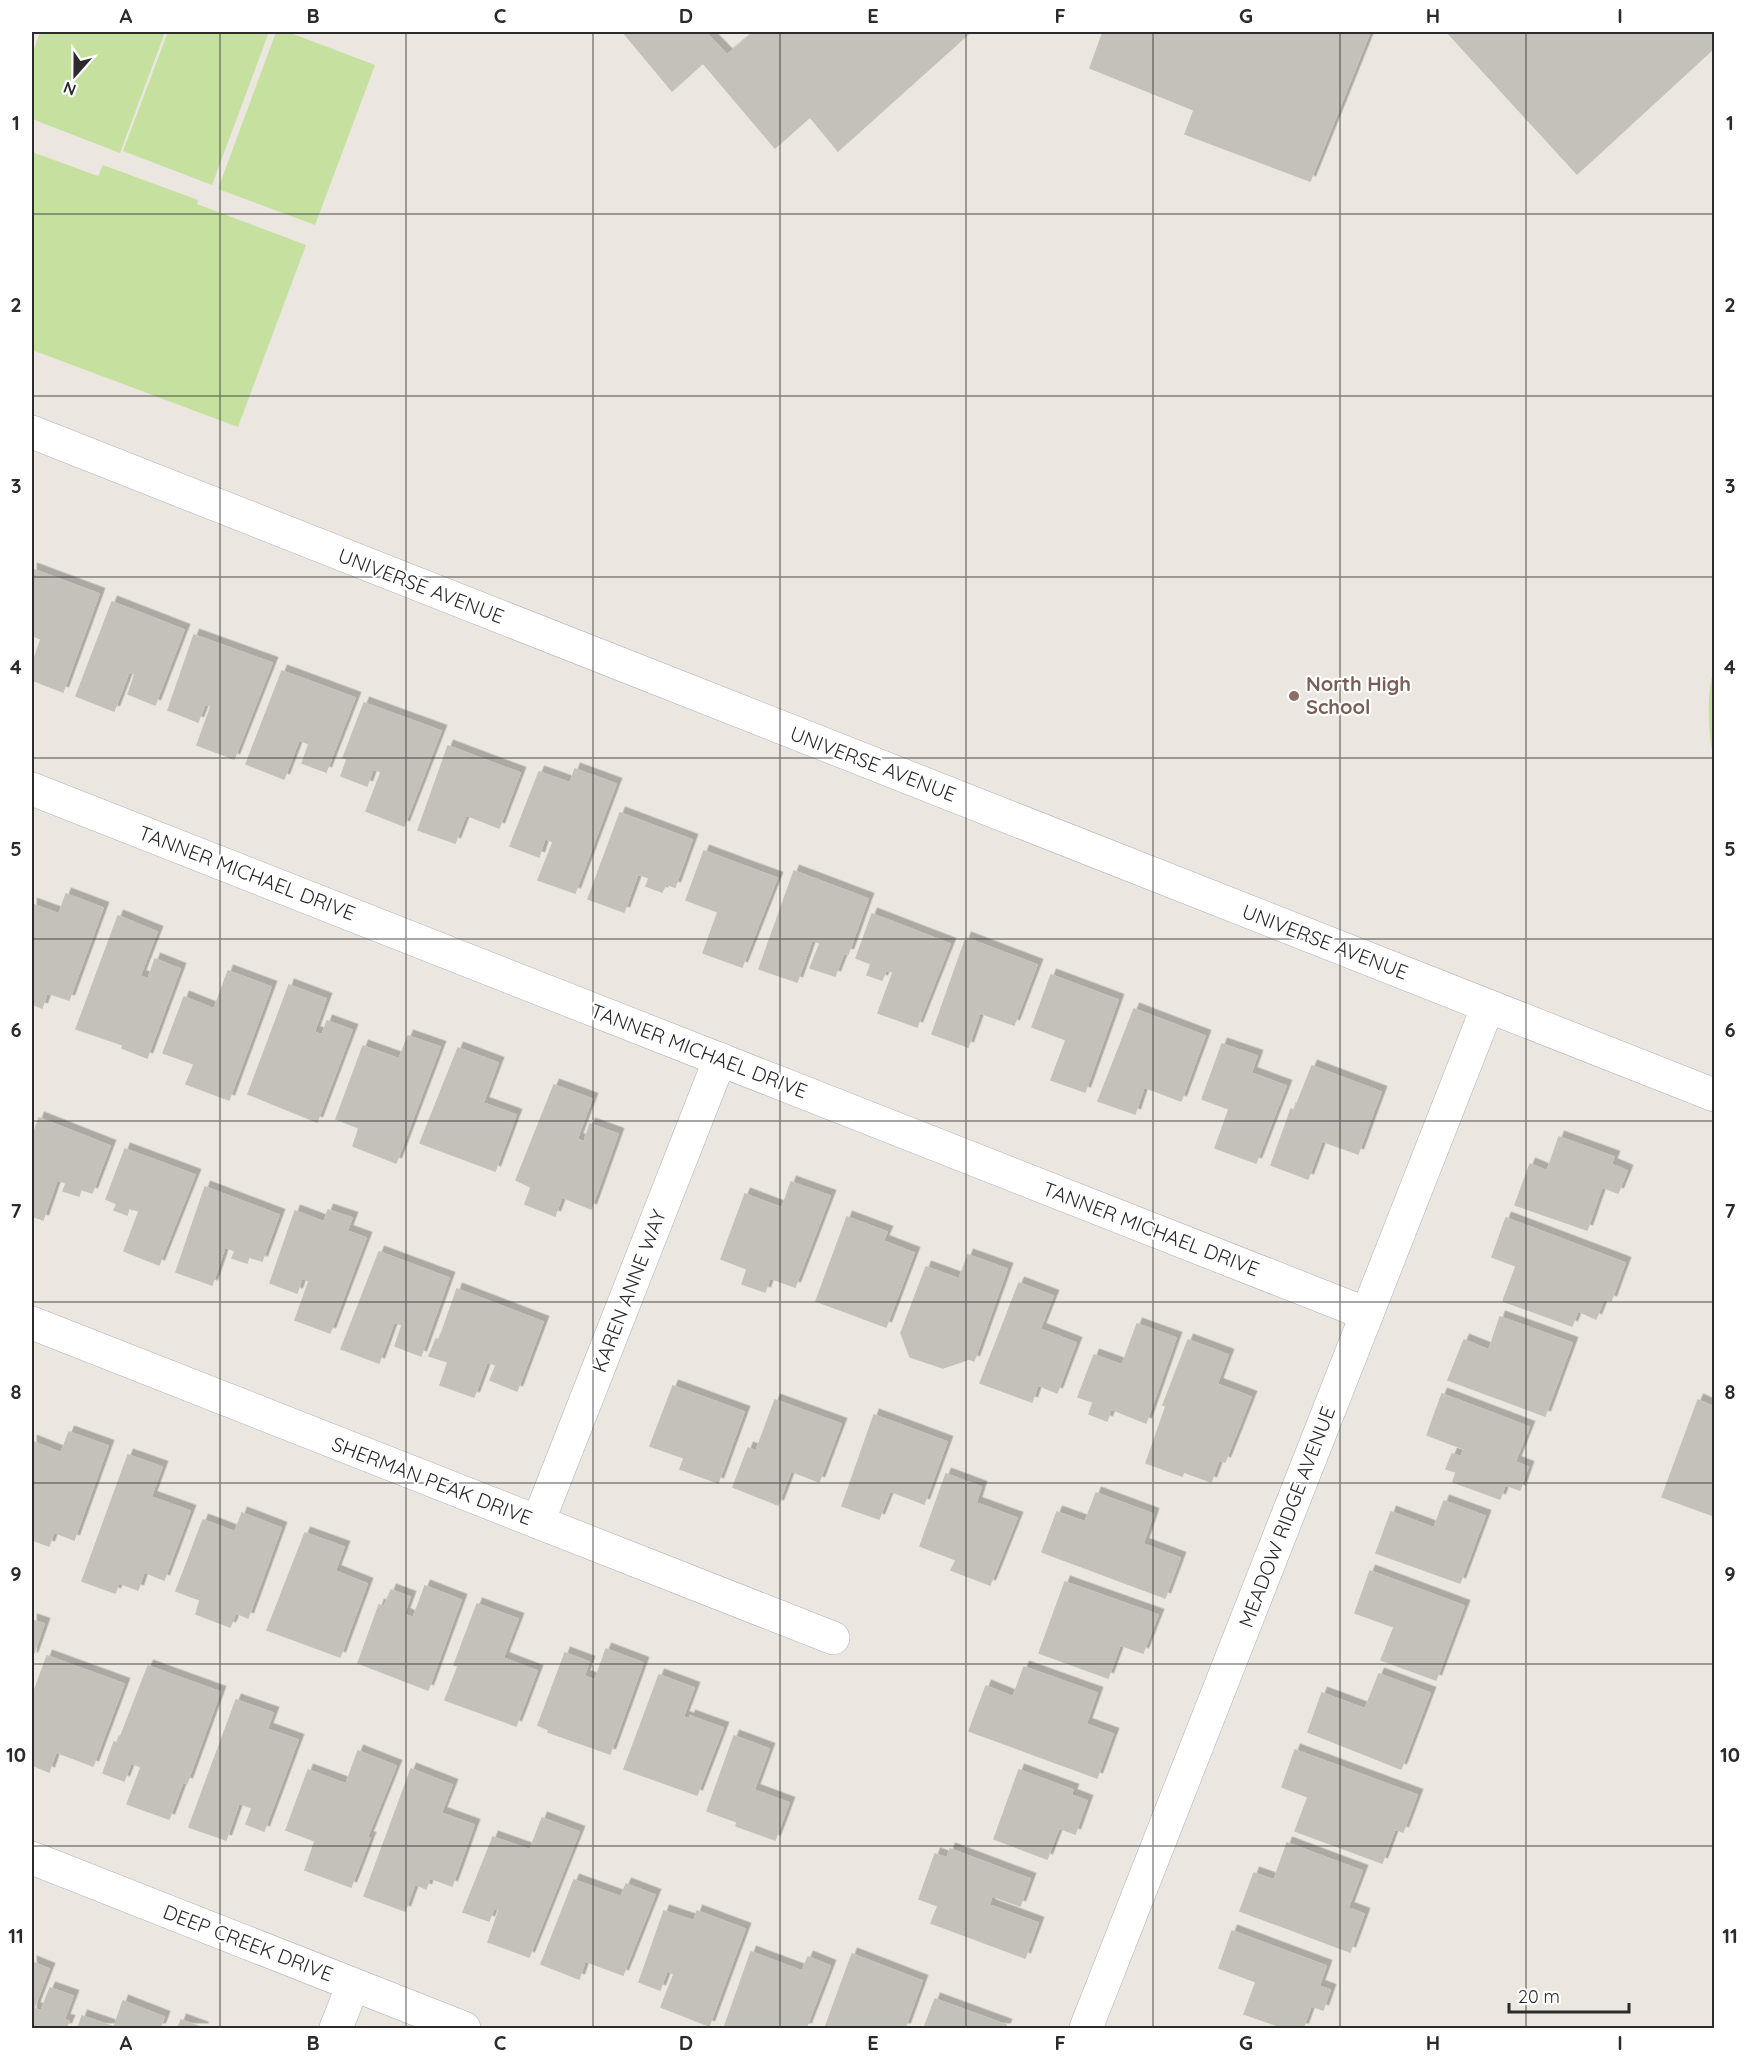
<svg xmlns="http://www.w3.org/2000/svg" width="1746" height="2060" viewBox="0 0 1746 2060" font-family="Quicksand,sans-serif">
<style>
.pitch{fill:#c6e19f}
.building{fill:#c4c0ba;stroke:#c6c1b9;stroke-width:1.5;filter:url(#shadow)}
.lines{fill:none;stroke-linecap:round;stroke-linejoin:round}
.minor-casing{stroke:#b0b1ba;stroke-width:34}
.tertiary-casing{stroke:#b0b1ba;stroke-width:34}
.minor{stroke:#fff;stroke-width:33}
.tertiary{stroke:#fff;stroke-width:33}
.grid{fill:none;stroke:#2b2b2b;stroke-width:1.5;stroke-opacity:0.55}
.education-dot{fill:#8d6e63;stroke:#fff;stroke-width:2}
.labels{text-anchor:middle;stroke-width:4.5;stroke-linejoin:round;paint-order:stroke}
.street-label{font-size:20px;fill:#2b2b2b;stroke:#fff}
.education-label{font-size:20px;font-weight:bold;fill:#785e54;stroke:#fff;text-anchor:start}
.neatline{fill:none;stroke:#2b2b2b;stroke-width:2}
.grid-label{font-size:20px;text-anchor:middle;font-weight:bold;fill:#2b2b2b}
</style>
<defs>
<filter id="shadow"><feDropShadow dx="5.5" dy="-5.5" stdDeviation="0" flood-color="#0004"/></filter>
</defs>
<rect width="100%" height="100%" fill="#ebe6df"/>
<g class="pitch">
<path d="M40 32H165L120 153 32 119V55Z"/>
<path d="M168 32H269L212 185 123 151Z"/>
<path d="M276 32H288L375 65 315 225 218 189Z"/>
<path d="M32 152 98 176 103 165 198 200 197 204 306 245 238 427 32 350Z"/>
<path d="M1714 668V762C1708 733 1706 696 1714 668Z"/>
</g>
<g class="building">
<path d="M623 32H705L727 55 755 32H963L967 35 838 151 810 117 775 148 703 63 672 91Z"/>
<path d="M1103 32H1370L1310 181 1185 134 1194 110 1090 68Z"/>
<path d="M1447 32H1714V48L1577 174Z"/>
<path d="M32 569 99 594 63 692 32 680V665L41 639 33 636 32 639Z"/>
<path d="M112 602 184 630 155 705 128 694 135 674 129 672 114 711 76 696Z"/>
<path d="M194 635 272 663 234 759 197 745 211 706 205 704 198 722 168 710Z"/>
<path d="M282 671 355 698 326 772 302 763 309 744 299 740 284 779 246 764Z"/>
<path d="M364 703 441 731 404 826 366 811 381 772 373 769 367 786 341 776 347 759 343 758Z"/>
<path d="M448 746 520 773 499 828 466 815 455 843 418 830Z"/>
<path d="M575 769 616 784 575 893 538 880 553 842 545 838 539 857 510 846 539 772 570 783Z"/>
<path d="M620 813 692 840 675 887 666 884 662 892 646 886 649 878 638 874 624 912 588 899Z"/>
<path d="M704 851 777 878 742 967 703 953 718 912 686 900Z"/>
<path d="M794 871 868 899 848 954 844 953 835 976 810 968 820 943 812 940 797 982 759 969Z"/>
<path d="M66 894 103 908 69 1000 47 993 42 1008 32 1004V904L59 914Z"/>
<path d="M872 914 950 944 917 1027 878 1013 893 972 886 970 882 980 867 975 871 964 856 958Z"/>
<path d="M118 916 157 932 140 976 148 979 155 959 180 969 147 1058 122 1048 123 1045 76 1029Z"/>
<path d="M966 938 1037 965 1014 1025 980 1013 968 1047 932 1034Z"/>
<path d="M228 971 271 987 229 1100 186 1084 194 1064 163 1053 184 997 214 1009Z"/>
<path d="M1051 975 1118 1000 1085 1092 1051 1080 1066 1040 1032 1027Z"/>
<path d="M289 985 326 999 314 1032 322 1035 327 1021 352 1030 317 1122 248 1094Z"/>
<path d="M1134 1009 1205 1036 1181 1101 1144 1087 1135 1114 1098 1101Z"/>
<path d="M408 1036 440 1047 396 1163 353 1146 359 1128 336 1119 363 1046 399 1059Z"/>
<path d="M1222 1044 1257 1056 1251 1073 1286 1086 1256 1163 1215 1148 1229 1109 1202 1099Z"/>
<path d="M458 1048 498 1063 483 1103 516 1115 495 1171 420 1143Z"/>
<path d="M1312 1066 1381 1092 1358 1154 1322 1141 1308 1179 1271 1165 1291 1109 1294 1111Z"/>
<path d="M554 1085 592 1099 577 1139 584 1142 590 1124 618 1134 591 1209 562 1197 555 1216 525 1204 531 1187 516 1180Z"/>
<path d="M39 1118 110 1146 92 1193 81 1189 79 1196 63 1191 66 1183 57 1180 43 1220 32 1216V1138Z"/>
<path d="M1559 1137 1614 1157 1611 1164 1627 1171 1618 1193 1602 1187 1587 1230 1515 1205 1530 1164 1547 1171Z"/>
<path d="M125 1149 195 1175 159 1265 124 1251 139 1211 129 1208 127 1215 114 1210 117 1204 106 1199Z"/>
<path d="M791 1182 830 1196 795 1287 770 1278 765 1292 742 1284 747 1269 721 1259 745 1194 782 1208Z"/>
<path d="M205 1187 279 1215 262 1261 249 1257 247 1263 232 1258 235 1251 225 1247 212 1285 176 1272Z"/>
<path d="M328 1210 352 1218 347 1231 366 1238 330 1333 295 1320 309 1281 302 1278 297 1293 270 1283 295 1211 324 1222Z"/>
<path d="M847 1217 887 1232 883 1241 914 1253 886 1327 816 1301Z"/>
<path d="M1506 1218 1625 1263 1611 1301 1604 1299 1596 1319 1578 1311 1572 1326 1503 1301 1516 1266 1492 1257Z"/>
<path d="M379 1252 449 1278 421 1356 395 1346 402 1325 394 1322 379 1363 341 1349Z"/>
<path d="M968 1255 1007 1269 974 1361 969 1359 943 1368 910 1357 901 1333 926 1267 959 1279Z"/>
<path d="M1019 1283 1053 1296 1040 1329 1076 1343 1057 1393 1038 1385 1032 1402 980 1383Z"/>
<path d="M457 1289 543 1322 517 1391 490 1380 496 1365 487 1362 474 1397 440 1385 448 1362 429 1356 436 1339 439 1340Z"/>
<path d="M1500 1317 1572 1343 1545 1416 1448 1380 1464 1340 1489 1350Z"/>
<path d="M1137 1324 1176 1338 1146 1423 1111 1409 1107 1421 1089 1414 1093 1402 1078 1397 1094 1355 1122 1365Z"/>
<path d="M1188 1340 1228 1355 1217 1384 1251 1397 1225 1462 1219 1460 1211 1482 1184 1472 1182 1476 1146 1463 1166 1406 1163 1405Z"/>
<path d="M673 1386 744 1412 718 1483 680 1469 684 1458 650 1446Z"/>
<path d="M1442 1394 1529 1427 1515 1462 1528 1467 1520 1490 1505 1485 1500 1499 1453 1482 1456 1472 1446 1469 1452 1454 1461 1457 1464 1449 1427 1435Z"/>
<path d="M775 1400 841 1424 819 1482 791 1471 778 1505 733 1487 748 1448 756 1451Z"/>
<path d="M1698 1400 1714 1407V1516L1662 1497Z"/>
<path d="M874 1415 947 1442 924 1504 890 1491 879 1519 842 1506Z"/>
<path d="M1194 1416 1209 1422 1202 1440 1187 1434Z"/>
<path d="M69 1432 108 1446 74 1540 54 1532 49 1546 32 1540V1441L61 1453Z"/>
<path d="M128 1455 162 1467 151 1497 190 1511 164 1580 144 1572 138 1590 119 1583 115 1593 82 1581Z"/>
<path d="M946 1474 981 1487 976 1503 1017 1518 990 1585 951 1570 956 1560 920 1546Z"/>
<path d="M1096 1493 1153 1514 1143 1544 1180 1558 1165 1598 1042 1552 1057 1512 1085 1522Z"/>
<path d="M1444 1501 1485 1516 1460 1583 1376 1553 1391 1512 1434 1528Z"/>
<path d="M242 1513 281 1528 248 1618 236 1613 230 1627 196 1614 200 1600 176 1591 203 1520 235 1532Z"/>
<path d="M305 1533 344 1547 335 1571 367 1584 340 1657 267 1630Z"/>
<path d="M1370 1571 1464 1606 1436 1680 1381 1660 1394 1627 1355 1613Z"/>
<path d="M1065 1582 1158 1615 1143 1653 1120 1645 1108 1678 1039 1653Z"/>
<path d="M425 1586 461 1600 428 1690 358 1663 379 1605 384 1607 391 1590 410 1597 404 1614 413 1618Z"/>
<path d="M477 1604 518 1619 503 1658 537 1671 516 1726 445 1700 458 1666 454 1665Z"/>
<path d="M32 1620 44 1624 32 1658Z"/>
<path d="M606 1649 643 1663 610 1754 548 1732 549 1730 538 1725 565 1653 589 1662 584 1676 595 1680Z"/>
<path d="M47 1656 124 1684 93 1766 56 1752 49 1772 32 1765V1697Z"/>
<path d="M148 1666 220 1692 187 1783 183 1782 169 1819 127 1804 141 1767 131 1763 124 1781 103 1773 114 1742 118 1743Z"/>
<path d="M1024 1667 1097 1693 1086 1724 1113 1734 1097 1778 969 1731 986 1686 1013 1697Z"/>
<path d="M1379 1674 1430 1693 1401 1769 1308 1732 1322 1693 1365 1709Z"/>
<path d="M659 1675 694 1688 683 1717 689 1719 690 1716 723 1728 697 1795 624 1769Z"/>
<path d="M236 1700 273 1713 267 1729 298 1740 264 1831 246 1824 252 1808 239 1803 226 1840 189 1827Z"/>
<path d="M734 1736 769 1749 754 1790 789 1803 775 1840 736 1826 737 1822 707 1811Z"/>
<path d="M1295 1750 1417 1795 1403 1832 1395 1829 1382 1863 1295 1831 1308 1797 1282 1787Z"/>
<path d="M358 1751 396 1766 367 1838H370L351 1887 305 1870 315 1841 286 1830 308 1770 346 1784Z"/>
<path d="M411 1769 452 1785 441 1813 474 1825 452 1886 430 1878 426 1889 415 1884 405 1911 364 1896Z"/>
<path d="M1019 1770 1073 1790 1071 1795 1087 1801 1075 1834 1059 1828 1047 1859 994 1839Z"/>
<path d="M542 1818 579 1832 529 1957 488 1942 499 1910 494 1908 489 1921 463 1912 493 1837 530 1850Z"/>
<path d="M1287 1843 1362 1871 1348 1908 1364 1914 1350 1952 1240 1911 1254 1873 1274 1880Z"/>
<path d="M950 1849 1030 1879 1020 1906 992 1896 989 1905 1038 1923 1025 1958 931 1923 938 1906 919 1899 935 1854 947 1858Z"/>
<path d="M574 1880 621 1897 626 1884 655 1895 623 1975 585 1961 579 1979 541 1964Z"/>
<path d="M664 1911 694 1921 697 1911 745 1929 709 2026 661 2007 674 1974 667 1971 660 1990 639 1982Z"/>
<path d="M1232 1931 1326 1966 1319 1986 1330 1990 1323 2010 1311 2006 1303 2028H1284L1244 2014 1256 1982 1219 1968Z"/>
<path d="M751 1952 802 1971 808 1957 830 1966 806 2028H724Z"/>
<path d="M852 1954 922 1981 905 2028H825Z"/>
<path d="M32 1962 49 1969 34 2008 41 2011 50 1988 73 1996 64 2020 69 2021 66 2028H32Z"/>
<path d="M935 1999 1006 2025 1005 2028H924Z"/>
<path d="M123 2001 164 2017 160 2028H78L82 2016 114 2027Z"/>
<path d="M181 2020 203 2028H178Z"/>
</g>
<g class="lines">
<g class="minor-casing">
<g id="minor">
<path d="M32 789 1367 1314"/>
<path d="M32 1323 833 1638"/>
<path d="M538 1522 720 1059"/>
<path d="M32 1858 464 2028"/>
<path d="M336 2028 353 1985"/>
<path d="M1086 2028 1488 1006"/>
</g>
</g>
<g class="tertiary-casing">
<path id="tertiary" d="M32 432 1714 1095"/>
</g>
<use href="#minor" class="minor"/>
<use href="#tertiary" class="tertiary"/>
</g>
<path class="grid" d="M220 32V2028M406 32V2028M593 32V2028M780 32V2028M966 32V2028M1153 32V2028M1340 32V2028M1526 32V2028M32 214H1714M32 396H1714M32 577H1714M32 758H1714M32 939H1714M32 1121H1714M32 1302H1714M32 1483H1714M32 1664H1714M32 1846H1714"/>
<circle class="education-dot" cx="1294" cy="696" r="6"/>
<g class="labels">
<g class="street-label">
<text transform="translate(421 586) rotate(21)" y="7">UNIVERSE AVENUE</text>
<text transform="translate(873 764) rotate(21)" y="7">UNIVERSE AVENUE</text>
<text transform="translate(247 873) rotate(21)" y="7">TANNER MICHAEL DRIVE</text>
<text transform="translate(1325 942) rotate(21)" y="7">UNIVERSE AVENUE</text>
<text transform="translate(699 1051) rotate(21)" y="7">TANNER MICHAEL DRIVE</text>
<text transform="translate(1151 1229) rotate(21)" y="7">TANNER MICHAEL DRIVE</text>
<text transform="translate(629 1291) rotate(-69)" y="7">KAREN ANNE WAY</text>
<text transform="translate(432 1481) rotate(21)" y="7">SHERMAN PEAK DRIVE</text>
<text transform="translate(1287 1517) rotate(-69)" y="7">MEADOW RIDGE AVENUE</text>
<text transform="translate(248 1943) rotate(21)" y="7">DEEP CREEK DRIVE</text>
</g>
<g class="education-label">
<text x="1306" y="691">North High<tspan x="1306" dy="23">School</tspan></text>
</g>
</g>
<rect width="1746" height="2060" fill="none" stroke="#ffffff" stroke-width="66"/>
<g transform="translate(75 75) rotate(201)" stroke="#ffffff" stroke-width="4.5" paint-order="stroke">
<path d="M0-4.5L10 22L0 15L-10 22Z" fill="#2b2b2b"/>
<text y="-9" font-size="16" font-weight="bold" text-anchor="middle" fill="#2b2b2b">N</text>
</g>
<path d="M1509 2003v9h120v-9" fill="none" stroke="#2b2b2b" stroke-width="3"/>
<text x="1518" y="2003" font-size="18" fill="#2b2b2b" stroke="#ffffff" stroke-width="4.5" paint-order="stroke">20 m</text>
<rect x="33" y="33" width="1680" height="1994" class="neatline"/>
<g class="grid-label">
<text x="126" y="23">A</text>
<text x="313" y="23">B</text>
<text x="500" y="23">C</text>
<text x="686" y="23">D</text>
<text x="873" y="23">E</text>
<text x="1060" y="23">F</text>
<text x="1246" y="23">G</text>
<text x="1433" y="23">H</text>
<text x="1620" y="23">I</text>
<text x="16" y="130">1</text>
<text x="1730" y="130">1</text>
<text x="16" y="312">2</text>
<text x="1730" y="312">2</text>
<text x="16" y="493">3</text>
<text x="1730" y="493">3</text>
<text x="16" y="674">4</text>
<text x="1730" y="674">4</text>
<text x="16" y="856">5</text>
<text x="1730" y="856">5</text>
<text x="16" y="1037">6</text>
<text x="1730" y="1037">6</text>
<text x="16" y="1218">7</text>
<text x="1730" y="1218">7</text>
<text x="16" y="1399">8</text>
<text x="1730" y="1399">8</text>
<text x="16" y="1581">9</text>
<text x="1730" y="1581">9</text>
<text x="16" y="1762">10</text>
<text x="1730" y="1762">10</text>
<text x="16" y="1943">11</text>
<text x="1730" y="1943">11</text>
<text x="126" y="2050">A</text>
<text x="313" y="2050">B</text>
<text x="500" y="2050">C</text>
<text x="686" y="2050">D</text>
<text x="873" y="2050">E</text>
<text x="1060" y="2050">F</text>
<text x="1246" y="2050">G</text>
<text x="1433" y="2050">H</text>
<text x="1620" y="2050">I</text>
</g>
</svg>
